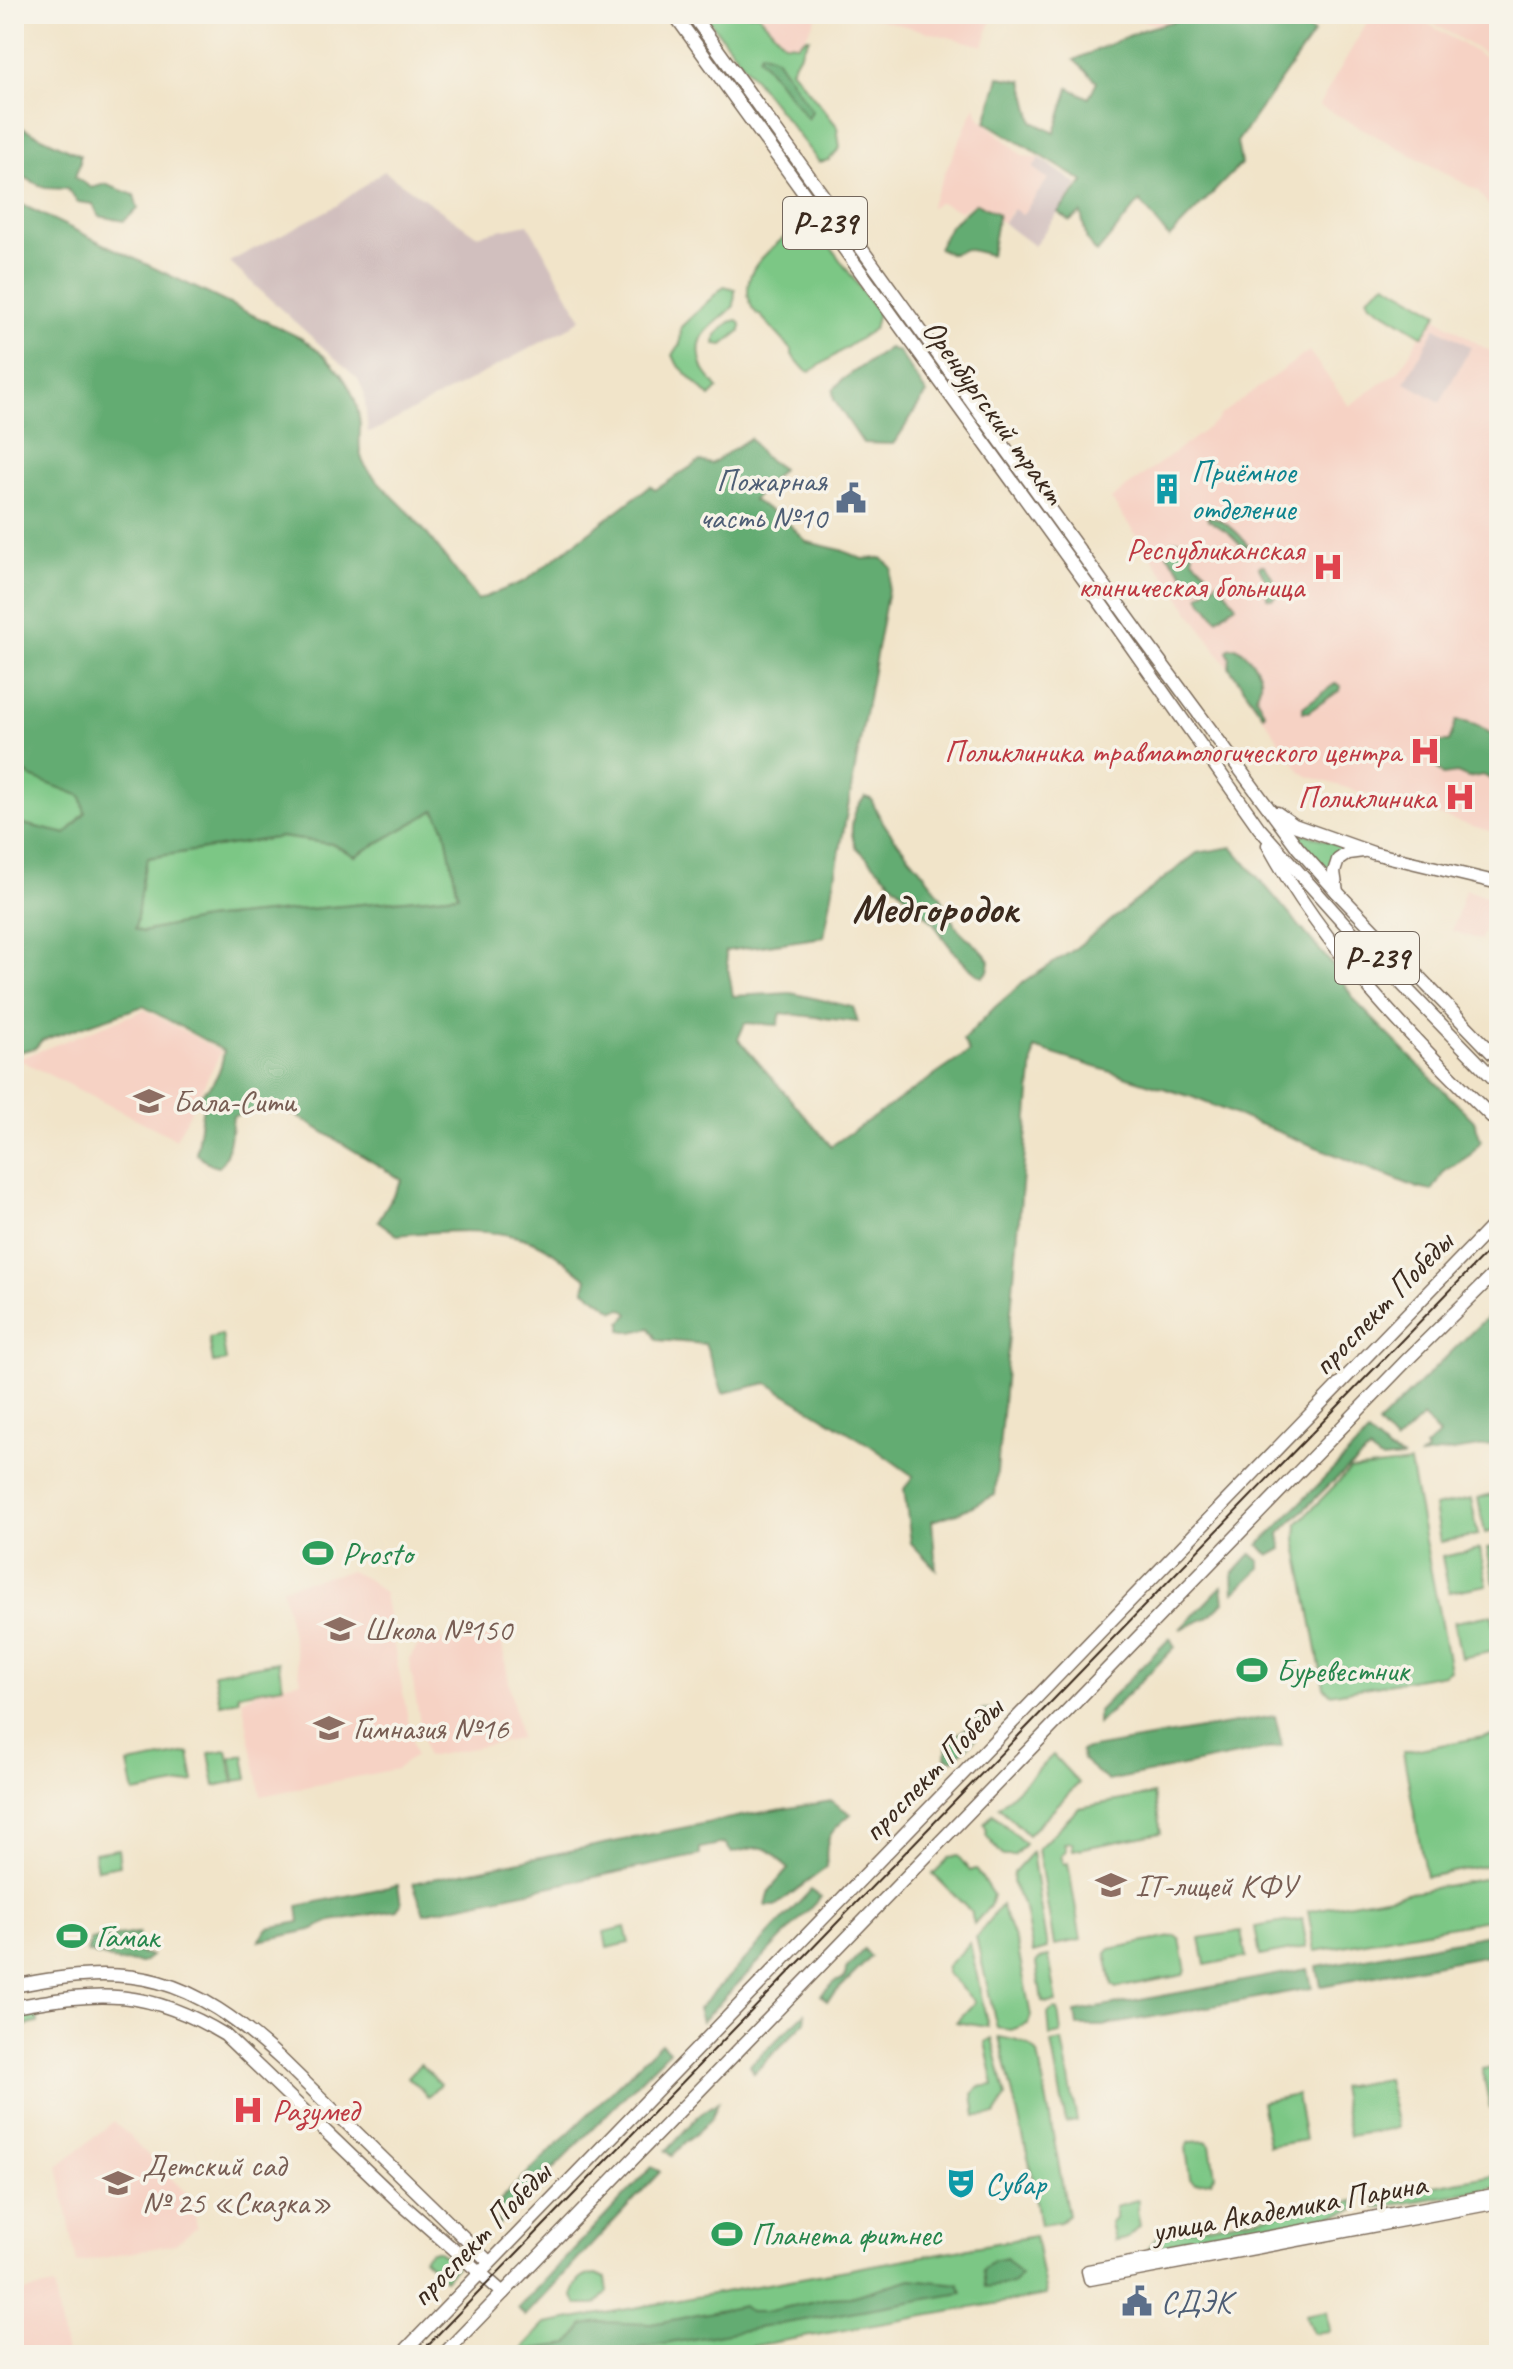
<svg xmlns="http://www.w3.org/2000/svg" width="1513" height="2369" viewBox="0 0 1513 2369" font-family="Caveat,sans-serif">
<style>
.built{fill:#f6d2c4}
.industrial{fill:#d1bfbe}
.green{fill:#7bc785;stroke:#5b7852;stroke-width:2}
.forest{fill:#64ac72;stroke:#506b48;stroke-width:2;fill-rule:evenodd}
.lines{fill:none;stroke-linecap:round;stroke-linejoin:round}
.major-casing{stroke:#7b6b5a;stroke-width:15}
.major{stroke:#fff;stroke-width:12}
.tram{stroke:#3b2a1e;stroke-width:2}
.labels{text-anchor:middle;stroke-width:7;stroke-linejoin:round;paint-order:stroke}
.shield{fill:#f7f3e8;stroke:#73665b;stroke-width:2}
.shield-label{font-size:30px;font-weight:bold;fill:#3b2a1e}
.street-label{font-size:32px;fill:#3b2a1e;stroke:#f7f3e8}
.culture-label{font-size:32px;fill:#0d838f;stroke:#f7f3e8;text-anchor:start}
.service-label{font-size:32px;fill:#4e5e75;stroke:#f7f3e8;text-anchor:end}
.health-label{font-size:32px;fill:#be3a42;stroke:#f7f3e8;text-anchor:end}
.education-label{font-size:32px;fill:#785e54;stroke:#f7f3e8;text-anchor:start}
.leisure-label{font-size:32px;fill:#27864d;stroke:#f7f3e8;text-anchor:start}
.district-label{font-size:40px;font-weight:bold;fill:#3b2a1e;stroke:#f7f3e8}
</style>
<rect width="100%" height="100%" fill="#f7f3e8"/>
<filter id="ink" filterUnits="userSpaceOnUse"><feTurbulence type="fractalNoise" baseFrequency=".0125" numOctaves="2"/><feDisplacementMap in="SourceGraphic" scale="16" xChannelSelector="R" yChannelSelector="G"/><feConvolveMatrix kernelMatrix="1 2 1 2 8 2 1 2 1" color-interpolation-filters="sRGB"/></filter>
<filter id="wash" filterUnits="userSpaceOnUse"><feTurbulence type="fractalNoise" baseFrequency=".006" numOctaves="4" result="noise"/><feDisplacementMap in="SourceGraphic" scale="32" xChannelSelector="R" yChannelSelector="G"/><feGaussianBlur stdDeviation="1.8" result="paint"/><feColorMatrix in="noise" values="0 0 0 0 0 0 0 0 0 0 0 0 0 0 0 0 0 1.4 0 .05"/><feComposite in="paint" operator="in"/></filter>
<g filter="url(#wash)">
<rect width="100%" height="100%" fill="#f1e4c9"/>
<g class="built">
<path d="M758 14H818L805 38 798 43 790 45 779 41Z"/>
<path d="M858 14H993L983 46Z"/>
<path d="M1111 14H1217L1210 36Z"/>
<path d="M1372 14H1412L1499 66V220L1478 191 1319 105Z"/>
<path d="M1417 14H1499V62Z"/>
<path d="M975 106 980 118 1023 156 1040 158 1033 168 1048 179 1022 215 1013 209 1003 223 973 204 961 211 939 202 929 208Z"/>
<path d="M1432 315 1490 351 1499 337V834L1307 776 1301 772 1111 499 1217 421 1220 415 1309 351 1349 406 1399 371Z"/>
<path d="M1465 890 1494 898 1481 940 1452 931Z"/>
<path d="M145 1010 221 1052 176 1139 18 1059Z"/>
<path d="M350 1571 369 1580 384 1594 415 1756 396 1769 261 1796 242 1700 262 1689 301 1681 282 1587Z"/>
<path d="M471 1635 474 1640 500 1635 520 1739 426 1757 409 1660 418 1645Z"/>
<path d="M114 2121 192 2199 197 2227 175 2244 77 2263 58 2166Z"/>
<path d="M54 2286 66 2355H14V2294Z"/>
</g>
<g class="industrial">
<path d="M1040 158 1078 185 1034 246 1003 223 1014 209 1022 215 1048 179 1033 168Z"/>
<path d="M384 171 476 235 528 224 581 318 572 326 372 432H368L364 393 358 379 229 262 336 206Z"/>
<path d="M1436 327 1471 347 1440 402 1405 382Z"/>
</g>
<g class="green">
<path d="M704 14H758L784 43 798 44 805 38H809L791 69 837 126 840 148 829 160 819 162Z"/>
<path d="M807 224 817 228 878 313 874 329 810 372 805 370 792 355V350L761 316C746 309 745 284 753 270 759 258 794 226 807 224Z"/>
<path d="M1386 283 1438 313 1423 336 1370 303 1367 297Z"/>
<path d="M724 286 735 289 734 306C714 328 690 332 703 368 706 376 714 382 718 389L710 397 677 364 673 355 680 344 681 327Z"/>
<path d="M737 320 741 324V330L723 345 715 344 716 335 730 322Z"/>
<path d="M14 761 31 777 82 796 85 813 66 834 14 822Z"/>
<path d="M436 810 445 829 458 895 204 919 142 932 135 929C140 905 139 881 147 858L281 837 332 844 355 856Z"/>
<path d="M1294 830 1343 846 1332 861V877Z"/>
<path d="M222 1335 226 1361 213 1363 209 1338Z"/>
<path d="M1410 1463 1450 1670 1444 1674 1330 1694 1324 1687 1296 1540 1297 1524 1350 1470Z"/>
<path d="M1499 1494V1530L1485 1533 1478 1498Z"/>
<path d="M1471 1499 1478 1535 1440 1542 1434 1507Z"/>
<path d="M1499 1546V1582L1494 1583 1487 1548Z"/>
<path d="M1480 1549 1487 1585 1449 1592 1442 1557Z"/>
<path d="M1492 1615 1499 1650 1461 1658 1454 1622Z"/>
<path d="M278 1662 283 1686 238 1694 239 1700 220 1704 214 1673Z"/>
<path d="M1499 1734V1863L1426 1877 1403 1752Z"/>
<path d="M227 1750 233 1782 215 1786 209 1753Z"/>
<path d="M189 1753 194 1782 134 1793 128 1764Z"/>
<path d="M244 1755 248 1779 235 1781 231 1758Z"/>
<path d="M1053 1755 1079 1783 1028 1835 999 1807Z"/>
<path d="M1154 1794 1161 1833 1073 1850 1072 1842 1064 1843 1066 1850 1061 1856 1064 1864 1068 1863 1081 1940 1054 1945 1038 1849 1079 1808Z"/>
<path d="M993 1814 1025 1844 1014 1856H1003L986 1835 987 1831 984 1824Z"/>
<path d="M118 1849 120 1865 97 1869 94 1853Z"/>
<path d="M1032 1852 1047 1949 1033 1953 1025 1910 1012 1882 1013 1873Z"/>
<path d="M958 1856 970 1871 976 1869 993 1895 990 1906 974 1924 971 1912 933 1874 950 1857Z"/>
<path d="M1499 1876V1918L1315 1951 1308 1911Z"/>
<path d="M1001 1905 1018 1949 1031 2016 1028 2024 1011 2030 997 2028 976 1937Z"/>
<path d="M1302 1919 1307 1947 1260 1956 1255 1927Z"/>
<path d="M625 1927 629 1943 607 1948 604 1932Z"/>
<path d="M1241 1931 1246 1957 1205 1965 1200 1938Z"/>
<path d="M1176 1936 1180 1939 1186 1971 1183 1975 1116 1988 1112 1985 1106 1953 1110 1949Z"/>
<path d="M970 1943 988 2027 956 2022 975 2002 946 1973 947 1966Z"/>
<path d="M1049 1957 1057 2002 1047 2003 1042 2001 1036 1963 1039 1959Z"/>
<path d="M34 2008 38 2010V2023L14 2028V2012Z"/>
<path d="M1054 2009 1058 2010 1061 2034 1050 2036 1048 2013Z"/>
<path d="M999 2037C1013 2040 1029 2041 1038 2054L1068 2215 1060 2222 1040 2225 1031 2170Z"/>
<path d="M992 2038 1006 2097 995 2115 976 2116 973 2094 978 2087 994 2085 985 2042Z"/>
<path d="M1062 2041 1077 2121 1066 2123 1051 2043Z"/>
<path d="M420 2064 440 2084 428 2096 408 2077Z"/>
<path d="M1499 2066V2106L1490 2108 1482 2069Z"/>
<path d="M1387 2079 1397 2128 1349 2136 1340 2087Z"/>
<path d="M1297 2095 1305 2140 1269 2146 1261 2102Z"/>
<path d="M1206 2141 1210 2145 1215 2175 1211 2181 1195 2183 1190 2179 1186 2147 1190 2142Z"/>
<path d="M1499 2174V2187L1376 2208 1374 2197Z"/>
<path d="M1137 2200 1139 2201 1137 2210 1140 2226 1126 2239 1114 2241 1110 2223 1115 2219V2206Z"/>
<path d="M1354 2201 1356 2209 1316 2221 1147 2251 1158 2235Z"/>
<path d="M1035 2236 1046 2295 701 2355H516L545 2324Z"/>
<path d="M431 2251H439L456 2267 445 2279 423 2258Z"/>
<path d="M596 2274 606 2278 608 2292 596 2305H578L573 2297C574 2283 582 2275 596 2274Z"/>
<path d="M1327 2311 1330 2331 1313 2333 1305 2315Z"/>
</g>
<g class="forest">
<path d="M1199 14H1285L1314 33 1237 142 1241 164 1169 238 1140 201 1097 253 1087 241 1081 213 1070 221 1058 212 1084 182 986 122 999 77 1023 81 1033 122 1055 133 1069 88 1089 98 1097 81 1074 60 1142 30Z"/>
<path d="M761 52 776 58 812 111 808 119 759 57Z"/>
<path d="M14 124 80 155V163L75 177 92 188 105 184 134 195 138 209 124 221 99 216 93 204 78 202 67 189 45 188 14 172Z"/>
<path d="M14 201 301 338C333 360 357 385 360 426 360 438 358 451 363 462 370 477 401 503 413 517 436 544 456 572 478 600L525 581 650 486 655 490 700 461 711 464 750 438 763 456 782 469 753 500 785 520 807 542 841 550 862 559 882 558 892 568 824 937 725 951 733 996 791 993 853 1007 858 1022 781 1013 778 1025 745 1023 738 1039 831 1146 969 1052 963 1040 995 1007 1024 982 1072 951 1197 853 1232 847 1336 969 1354 1000 1475 1122 1481 1141 1470 1155 1444 1172 1432 1191 1418 1188 1192 1097 1034 1048 995 1495 960 1512 932 1521 936 1569 911 1543 904 1489 913 1476 871 1446 767 1383 723 1393 705 1344 657 1340 650 1328 632 1332 621 1330V1322L629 1314 623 1309 614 1311 584 1289 587 1279C572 1268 557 1253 541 1245 503 1226 439 1231 397 1235L378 1221 402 1180 297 1116 273 1108 233 1116C231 1133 230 1153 219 1167L211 1165 196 1153 203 1106 197 1096C215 1085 221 1072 224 1051L143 1006 42 1040 35 1048 14 1053V822L66 834 85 813 81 796 31 777 14 761 17 732 14 730ZM435 810 445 829 458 895 204 919 142 932 135 929C140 905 139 881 148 858L281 837 332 844 355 856Z"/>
<path d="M976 203 998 214 991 255 966 249 951 254 938 248 950 226Z"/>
<path d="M889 348 899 352 927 394C913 410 906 428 893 444L863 443 834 400 833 390 842 380Z"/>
<path d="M1207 515C1224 520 1239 532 1248 546L1243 547 1229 533 1209 520Z"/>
<path d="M1179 540 1192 547 1193 559 1211 576 1196 589 1167 554V548L1172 541Z"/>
<path d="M1261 565H1264L1276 583 1277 595 1272 599 1267 598 1266 581 1259 567Z"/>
<path d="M1218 581 1236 605 1217 619 1199 596Z"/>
<path d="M1236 647C1246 652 1263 671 1260 684 1260 689 1257 692 1256 697L1265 713 1263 715 1229 667 1230 658 1227 651 1229 648Z"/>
<path d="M1336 683 1341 687 1340 690 1308 712H1303V707Z"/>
<path d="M1456 721C1470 721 1494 731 1499 744 1503 754 1499 784 1499 796L1497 795V783L1483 775 1468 778 1457 773 1443 775 1431 760 1435 742H1449Z"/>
<path d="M865 797 871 799C886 836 915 859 937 891 945 901 948 914 955 925 965 939 981 946 990 961L988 971 982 977C965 968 943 939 933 922L856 847C848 831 852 810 865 797Z"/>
<path d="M1499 1316V1444L1421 1456 1427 1451 1425 1448 1439 1435 1423 1417 1395 1443 1378 1424 1487 1317Z"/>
<path d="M1368 1434 1388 1451 1404 1458 1381 1460 1369 1451 1329 1485 1280 1533 1282 1549 1269 1556 1259 1545Z"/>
<path d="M1251 1554 1260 1562V1568L1234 1593 1233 1574Z"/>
<path d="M1222 1586 1224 1602 1207 1618 1180 1629Z"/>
<path d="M1170 1638 1175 1647 1098 1724V1711Z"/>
<path d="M981 1710H991L994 1715 990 1725 974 1733 975 1739 954 1760 946 1758 947 1742 975 1722Z"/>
<path d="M1275 1716 1282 1746 1108 1781 1083 1760 1081 1750Z"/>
<path d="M831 1801 851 1814C829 1833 824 1837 827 1867L775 1906H766L770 1890 788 1869C765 1843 765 1845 732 1853L725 1843 700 1848V1855L424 1913 413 1883 741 1816Z"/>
<path d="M398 1885 401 1903 397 1910 331 1921 311 1930 259 1941 268 1928 300 1922 298 1906Z"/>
<path d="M811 1890 821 1897 702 2021 698 2009Z"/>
<path d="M139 1933 137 1952 151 1956 142 1963 119 1962 87 1952 91 1940Z"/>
<path d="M1499 1933V1953L1321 1986 1317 1967Z"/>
<path d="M864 1949 871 1957 827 2001 821 1995 835 1982 845 1978 846 1969Z"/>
<path d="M1308 1969 1312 1988 1103 2026H1077L1075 2012Z"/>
<path d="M805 2013 806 2021 754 2073 750 2065Z"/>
<path d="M661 2043 669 2051 499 2224 501 2199Z"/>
<path d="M718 2102 711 2120 672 2155 666 2151 698 2116Z"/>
<path d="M652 2167 660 2172 525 2316 518 2308Z"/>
<path d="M1006 2258 1020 2275 1012 2284 985 2287 983 2270 992 2261Z"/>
<path d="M911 2279 959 2284 962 2293 600 2355H488L569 2344 584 2325 600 2322 651 2324 743 2306 750 2312H765L828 2298 850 2297Z"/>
</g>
</g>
<g filter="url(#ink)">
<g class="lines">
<g class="major-casing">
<g id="major">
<path d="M674 14 1097 598 1259 828 1361 942 1499 1084"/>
<path d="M692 14 1142 637 1298 848 1337 892 1499 1060"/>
<path d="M1277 813 1294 825 1373 853 1499 883"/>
<path d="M1268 845C1326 951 1413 1040 1499 1124"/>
<path d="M1337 892 1334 872 1338 860 1348 853 1363 851"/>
<path d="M14 1986C134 1961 190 1976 281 2059L489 2262"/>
<path d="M14 2007C100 1991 148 1988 225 2035L396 2199 503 2293"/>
<path d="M1499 2194 1088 2271 1090 2279 1499 2202"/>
<path d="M401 2355 1499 1219"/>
<path d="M443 2355 1408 1359 1499 1269"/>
</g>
</g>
<use href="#major" class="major"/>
<path class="tram" d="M418 2355 1499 1240"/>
</g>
</g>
<defs>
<g id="building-bare" transform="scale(2.4)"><path d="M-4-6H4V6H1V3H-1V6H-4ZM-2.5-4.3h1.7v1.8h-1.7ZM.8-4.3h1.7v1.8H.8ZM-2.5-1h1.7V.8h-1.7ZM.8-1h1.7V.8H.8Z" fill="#0f9aa8" stroke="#f7f3e8" stroke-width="2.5" paint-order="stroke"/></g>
<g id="civic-bare" transform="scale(2.4)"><path d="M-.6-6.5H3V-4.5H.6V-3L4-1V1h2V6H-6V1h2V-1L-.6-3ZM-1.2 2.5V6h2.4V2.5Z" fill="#5c6f8a" stroke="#f7f3e8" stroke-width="2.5" paint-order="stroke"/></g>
<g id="hospital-bare" transform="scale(2.4)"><path d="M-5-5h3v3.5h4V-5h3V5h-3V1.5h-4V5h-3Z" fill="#e0444e" stroke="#f7f3e8" stroke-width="2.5" paint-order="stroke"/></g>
<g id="school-bare" transform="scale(2.4)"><path d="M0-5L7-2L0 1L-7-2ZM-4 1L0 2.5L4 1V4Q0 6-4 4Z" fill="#8d6e63" stroke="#f7f3e8" stroke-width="2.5" paint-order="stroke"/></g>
<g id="stadium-bare" transform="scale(2.4)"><path d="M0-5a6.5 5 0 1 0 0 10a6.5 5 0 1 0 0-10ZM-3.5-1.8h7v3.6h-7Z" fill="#2e9e5b" stroke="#f7f3e8" stroke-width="2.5" paint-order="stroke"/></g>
<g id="theatre-bare" transform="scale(2.4)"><path d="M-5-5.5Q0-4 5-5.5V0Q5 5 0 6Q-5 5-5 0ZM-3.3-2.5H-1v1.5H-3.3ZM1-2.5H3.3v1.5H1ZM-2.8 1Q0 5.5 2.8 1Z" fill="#0f9aa8" stroke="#f7f3e8" stroke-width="2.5" paint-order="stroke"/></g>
</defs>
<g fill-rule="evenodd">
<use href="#building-bare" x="1167" y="489"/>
<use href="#civic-bare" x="851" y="498"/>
<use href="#hospital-bare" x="1328" y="567"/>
<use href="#hospital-bare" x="1425" y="751"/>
<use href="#hospital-bare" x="1460" y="797"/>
<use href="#school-bare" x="149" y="1101"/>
<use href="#stadium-bare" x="318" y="1553"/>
<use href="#school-bare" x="340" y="1629"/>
<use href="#stadium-bare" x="1252" y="1670"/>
<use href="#school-bare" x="329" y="1728"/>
<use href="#school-bare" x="1111" y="1885"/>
<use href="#stadium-bare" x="72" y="1936"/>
<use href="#hospital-bare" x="248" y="2110"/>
<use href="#school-bare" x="118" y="2183"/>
<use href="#theatre-bare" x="961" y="2183"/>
<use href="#stadium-bare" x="727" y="2234"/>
<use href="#civic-bare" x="1137" y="2301"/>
</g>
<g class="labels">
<g class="shield">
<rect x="783" y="197" width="84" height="52" rx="6"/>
<rect x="1335" y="932" width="84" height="52" rx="6"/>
</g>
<g class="shield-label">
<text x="825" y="233">Р-239</text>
<text x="1377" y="968">Р-239</text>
</g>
<g class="street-label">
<text transform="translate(994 411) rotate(54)" y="11">Оренбургский тракт</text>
<text transform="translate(1382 1303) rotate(-46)" y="11">проспект Победы</text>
<text transform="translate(932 1769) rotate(-46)" y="11">проспект Победы</text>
<text transform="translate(1289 2207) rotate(-10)" y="11">улица Академика Парина</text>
<text transform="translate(480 2234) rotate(-46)" y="11">проспект Победы</text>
</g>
<g class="culture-label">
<text x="1191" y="482">Приёмное<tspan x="1191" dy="37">отделение</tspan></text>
<text x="985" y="2194">Сувар</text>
</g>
<g class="service-label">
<text x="827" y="491">Пожарная<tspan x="827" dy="37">часть №10</tspan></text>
<text x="1161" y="2312" text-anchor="start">СДЭК</text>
</g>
<g class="health-label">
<text x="1304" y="560">Республиканская<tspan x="1304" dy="37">клиническая больница</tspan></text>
<text x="1401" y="762">Поликлиника травматологического центра</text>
<text x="1436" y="808">Поликлиника</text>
<text x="272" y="2121" text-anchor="start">Разумед</text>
</g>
<g class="education-label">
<text x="173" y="1112">Бала-Сити</text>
<text x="364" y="1640">Школа №150</text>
<text x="353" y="1739">Гимназия №16</text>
<text x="1135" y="1896">IT-лицей КФУ</text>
<text x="142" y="2176">Детский сад<tspan x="142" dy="37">№ 25 «Сказка»</tspan></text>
</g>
<g class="leisure-label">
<text x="342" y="1564">Prosto</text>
<text x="1276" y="1681">Буревестник</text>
<text x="96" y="1947">Гамак</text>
<text x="751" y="2245">Планета фитнес</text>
</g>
<g class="district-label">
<text x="935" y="922">Медгородок</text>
</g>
</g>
<rect width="1513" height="2369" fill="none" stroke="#f7f3e8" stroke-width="48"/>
</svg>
